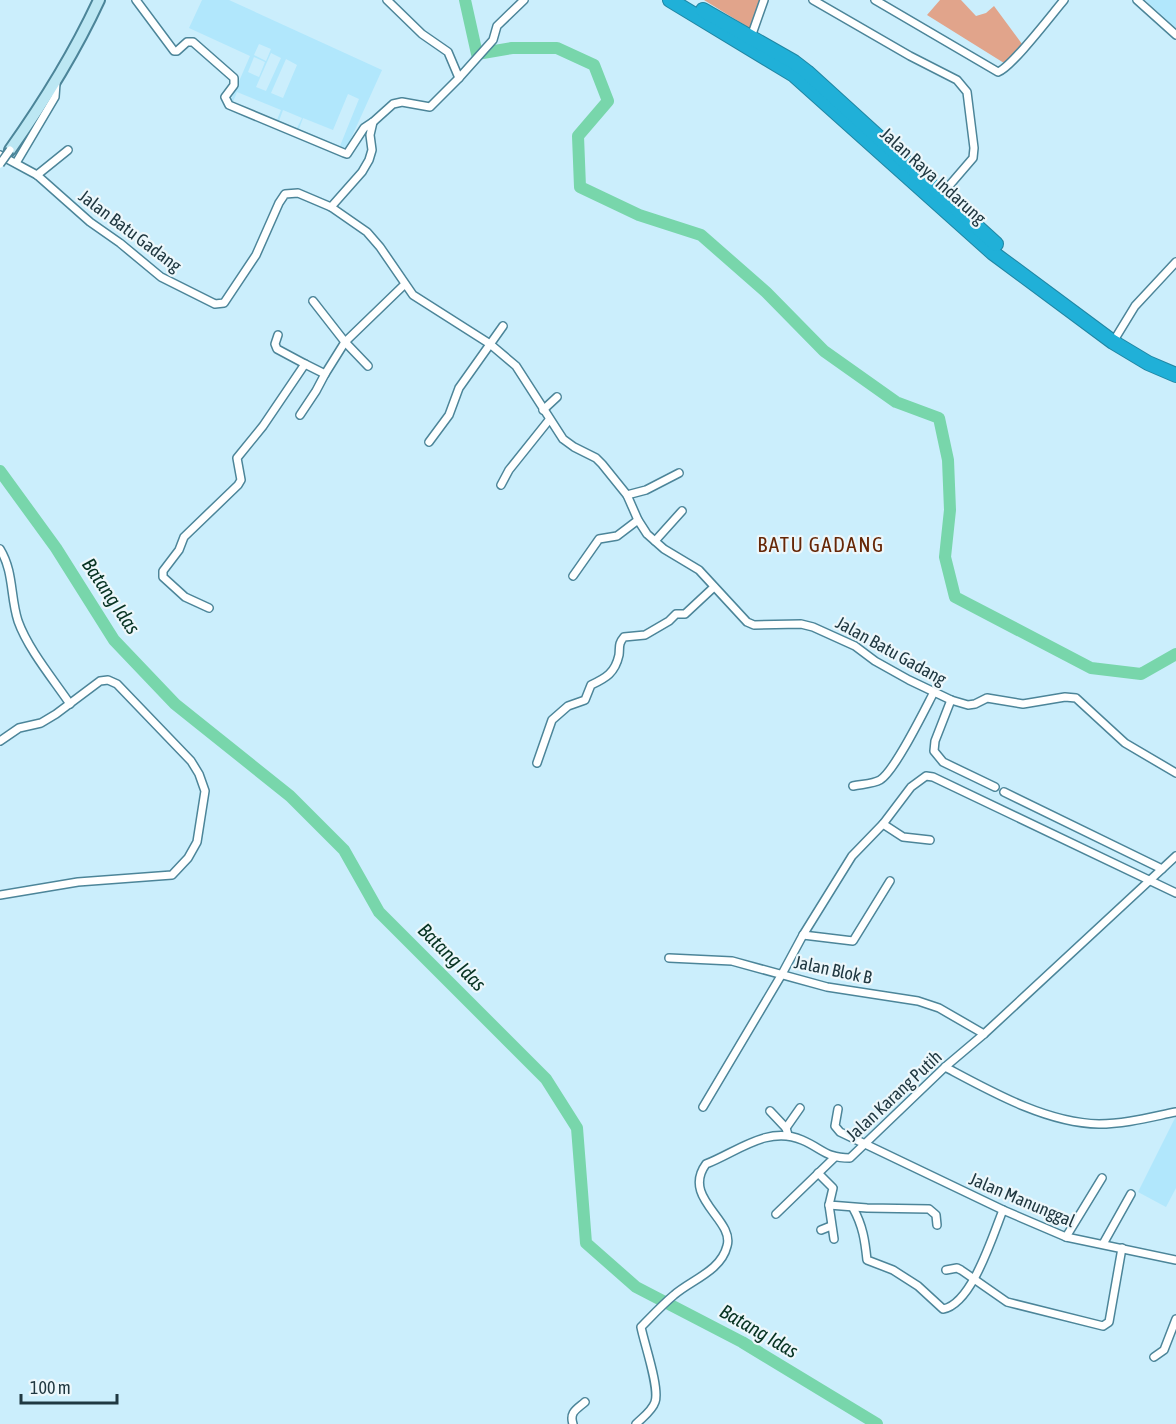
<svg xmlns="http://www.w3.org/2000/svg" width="1176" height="1424" viewBox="0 0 1176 1424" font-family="'Asap Condensed',sans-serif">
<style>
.built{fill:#b1e7fc;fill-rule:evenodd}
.green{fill:#e1a48b}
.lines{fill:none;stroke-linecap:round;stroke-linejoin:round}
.river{stroke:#78d6ab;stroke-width:12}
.street-casing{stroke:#4c8599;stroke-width:10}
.secondary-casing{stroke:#4c8599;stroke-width:14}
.highway-casing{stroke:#2086a3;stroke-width:16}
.street{stroke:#fff;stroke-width:7}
.secondary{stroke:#bce7f3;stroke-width:10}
.highway{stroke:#20b0d8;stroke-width:14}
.street-bridge-casing{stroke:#4c8599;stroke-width:10;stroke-linecap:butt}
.street-bridge{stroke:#fff;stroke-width:7}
.labels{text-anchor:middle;stroke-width:4.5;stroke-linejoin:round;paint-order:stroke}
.street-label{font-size:18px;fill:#203841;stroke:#ecf7fb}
.water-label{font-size:20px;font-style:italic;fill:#073322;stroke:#ecf7fb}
.quarter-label{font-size:21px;letter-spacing:1.5px;fill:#662707;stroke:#ecf7fb}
</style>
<rect width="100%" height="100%" fill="#cbeefc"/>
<g class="built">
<path d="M202 0H229L382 70 344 154 230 102 250 56 189 28ZM259 44 271 49 266 61 254 55ZM271 53 281 58 266 91 256 87ZM254 57 265 62 259 77 248 72ZM286 59 297 65 283 98 271 93ZM237 92 281 110 277 120 233 102ZM348 94 359 99 340 146 299 129 303 118 333 130ZM283 110 302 118 297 128 279 121Z"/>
<path d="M1145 0H1176V28Z"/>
<path d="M1176 1116V1188L1166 1207 1138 1192Z"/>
</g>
<g class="green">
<path d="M704 0H760L751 29Z"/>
<path d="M940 0H961L976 16 986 13 994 6 1022 44 1004 63 927 15Z"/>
</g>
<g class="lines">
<g class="river">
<path d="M465 0 477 54 512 48H557L594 65 608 101 578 136 580 187 639 215 701 235 766 292 824 351 896 402 939 418 948 460 950 510 945 557 955 597 1091 668 1141 674 1176 654"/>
<path d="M0 471 56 548 114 640 175 704 290 796 344 850 379 912 546 1079 577 1128 586 1243 636 1287 742 1342 877 1424"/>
</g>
<g class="street-casing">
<g id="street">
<path d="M136 0 174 51H177L187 42H193L234 78V85L225 97 229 105 344 153 347 154 364 128 373 122 393 104 402 102 430 107 459 78"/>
<path d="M387 0 422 34 448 52 459 78 493 40 497 26 524 0"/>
<path d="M813 0 910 56 957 80 967 92 974 148 973 158 942 194"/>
<path d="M875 0 998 72C1012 67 1052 14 1064 0"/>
<path d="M1137 0 1176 35"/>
<path d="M751 37 764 0"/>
<path d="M0 155 37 175 90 222 120 243 161 277 215 304 224 303 256 255 279 203 285 194 298 193 331 207 367 232 380 247 413 295 490 344 516 366 563 439 574 447 596 458 602 464 627 495 638 520 647 534 664 549 699 570 747 622 754 625 801 624 813 627 855 646 875 661 909 680 951 700 968 705 975 704 987 698 1023 704 1065 697 1076 698 1125 743 1176 773"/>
<path d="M16 163 55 97 56 83"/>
<path d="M37 175 68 150"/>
<path d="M331 207 362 172 369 160 372 150 370 135 373 122"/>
<path d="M313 301 345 342 368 366"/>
<path d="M278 335 275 344 277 349 305 364"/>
<path d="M1113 342 1135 306 1176 262"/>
<path d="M543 410 557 397"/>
<path d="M300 415 316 391 325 374"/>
<path d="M429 442 449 415 459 388 503 326"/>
<path d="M501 485 509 470 549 420"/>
<path d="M627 495 646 490 679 473"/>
<path d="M655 541 682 511"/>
<path d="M0 549C14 572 10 596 18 621 28 649 53 679 70 704"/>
<path d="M573 576 599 539 617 536 638 520"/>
<path d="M209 608 185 597 163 577V571L179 550 184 537 238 485 241 480 237 458 263 426 305 364 325 374 345 342 404 285"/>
<path d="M951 700 935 741 934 751 943 762 995 787"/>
<path d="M0 741 19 728 41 723 56 714 100 681 108 680 117 684 191 761 199 774 205 791 197 842 188 858 172 875 78 882 0 895"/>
<path d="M537 763 552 720 568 706 585 700 591 685C606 678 615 673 619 655 620 647 618 644 624 637L645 635 669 621 676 614H685L714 587"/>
<path d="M853 786C862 784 873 784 880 780 895 771 925 709 934 692"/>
<path d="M1004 792 1162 869"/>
<path d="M883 824 903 837 930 840"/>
<path d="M803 935 853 941 890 881"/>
<path d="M669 958 732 961 827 987 918 1001 939 1008 984 1034"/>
<path d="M945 1067C990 1091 1046 1123 1099 1124 1125 1124 1151 1117 1176 1112"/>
<path d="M703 1107 782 974 803 935 852 856 883 824 911 787 926 776 933 777 1176 893"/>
<path d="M838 1109 835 1126 840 1132 1003 1210 1066 1237 1176 1260"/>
<path d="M770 1111 786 1128 788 1135"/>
<path d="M786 1128 800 1108"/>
<path d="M818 1173 833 1188 829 1205 867 1208 929 1209 936 1215 937 1225"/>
<path d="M829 1205 834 1239"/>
<path d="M853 1208C863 1226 865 1241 867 1260L893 1270 918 1286 943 1309C972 1304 993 1235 1003 1210"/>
<path d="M776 1214 834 1158"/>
<path d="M821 1230 831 1226"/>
<path d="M1066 1237 1102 1178"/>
<path d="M1103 1244 1131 1194"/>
<path d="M946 1270 957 1268 961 1270 1007 1302 1103 1326 1109 1322 1122 1248"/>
<path d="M1154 1357 1164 1350 1176 1319"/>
<path d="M573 1424C569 1412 577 1409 585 1402"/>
<path d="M636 1424C643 1417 652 1411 655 1402 660 1388 644 1343 641 1327 652 1316 662 1305 674 1295 691 1280 721 1271 727 1246 735 1220 681 1198 706 1164 737 1152 768 1125 802 1140 823 1149 826 1158 850 1158L945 1067 984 1034 1176 856"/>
</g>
</g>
<g class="secondary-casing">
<path id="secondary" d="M10 150C44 102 74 54 99 0"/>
</g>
<g class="highway-casing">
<g id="highway">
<path d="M670 0 794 75 993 253 1113 342 1148 363 1176 375"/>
<path d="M703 10 794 62 807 72 996 244"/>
</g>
</g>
<use href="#street" class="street"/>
<use href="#secondary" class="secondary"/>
<use href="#highway" class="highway"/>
<g class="street-bridge-casing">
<path id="street-bridge" d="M0 164 10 150"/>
</g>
<use href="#street-bridge" class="street-bridge"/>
</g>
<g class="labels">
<g class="street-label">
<text transform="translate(933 176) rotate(42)" y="6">Jalan Raya Indarung</text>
<text transform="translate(130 231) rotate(37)" y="6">Jalan Batu Gadang</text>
<text transform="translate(891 651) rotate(29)" y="6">Jalan Batu Gadang</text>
<text transform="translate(833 970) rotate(12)" y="6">Jalan Blok B</text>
<text transform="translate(894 1096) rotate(-43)" y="6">Jalan Karang Putih</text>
<text transform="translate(1022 1200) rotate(23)" y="6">Jalan Manunggal</text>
</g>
<g class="water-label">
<text transform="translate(111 596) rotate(56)" y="7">Batang Idas</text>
<text transform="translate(452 957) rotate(45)" y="7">Batang Idas</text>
<text transform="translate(759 1331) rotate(30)" y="7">Batang Idas</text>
</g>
<g class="quarter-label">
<text x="821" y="552">BATU GADANG</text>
</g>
</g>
<path d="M21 1394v9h96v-9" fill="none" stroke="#203841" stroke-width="3"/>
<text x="30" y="1394" font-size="18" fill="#203841" stroke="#ecf7fb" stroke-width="4.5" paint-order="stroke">100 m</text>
</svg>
